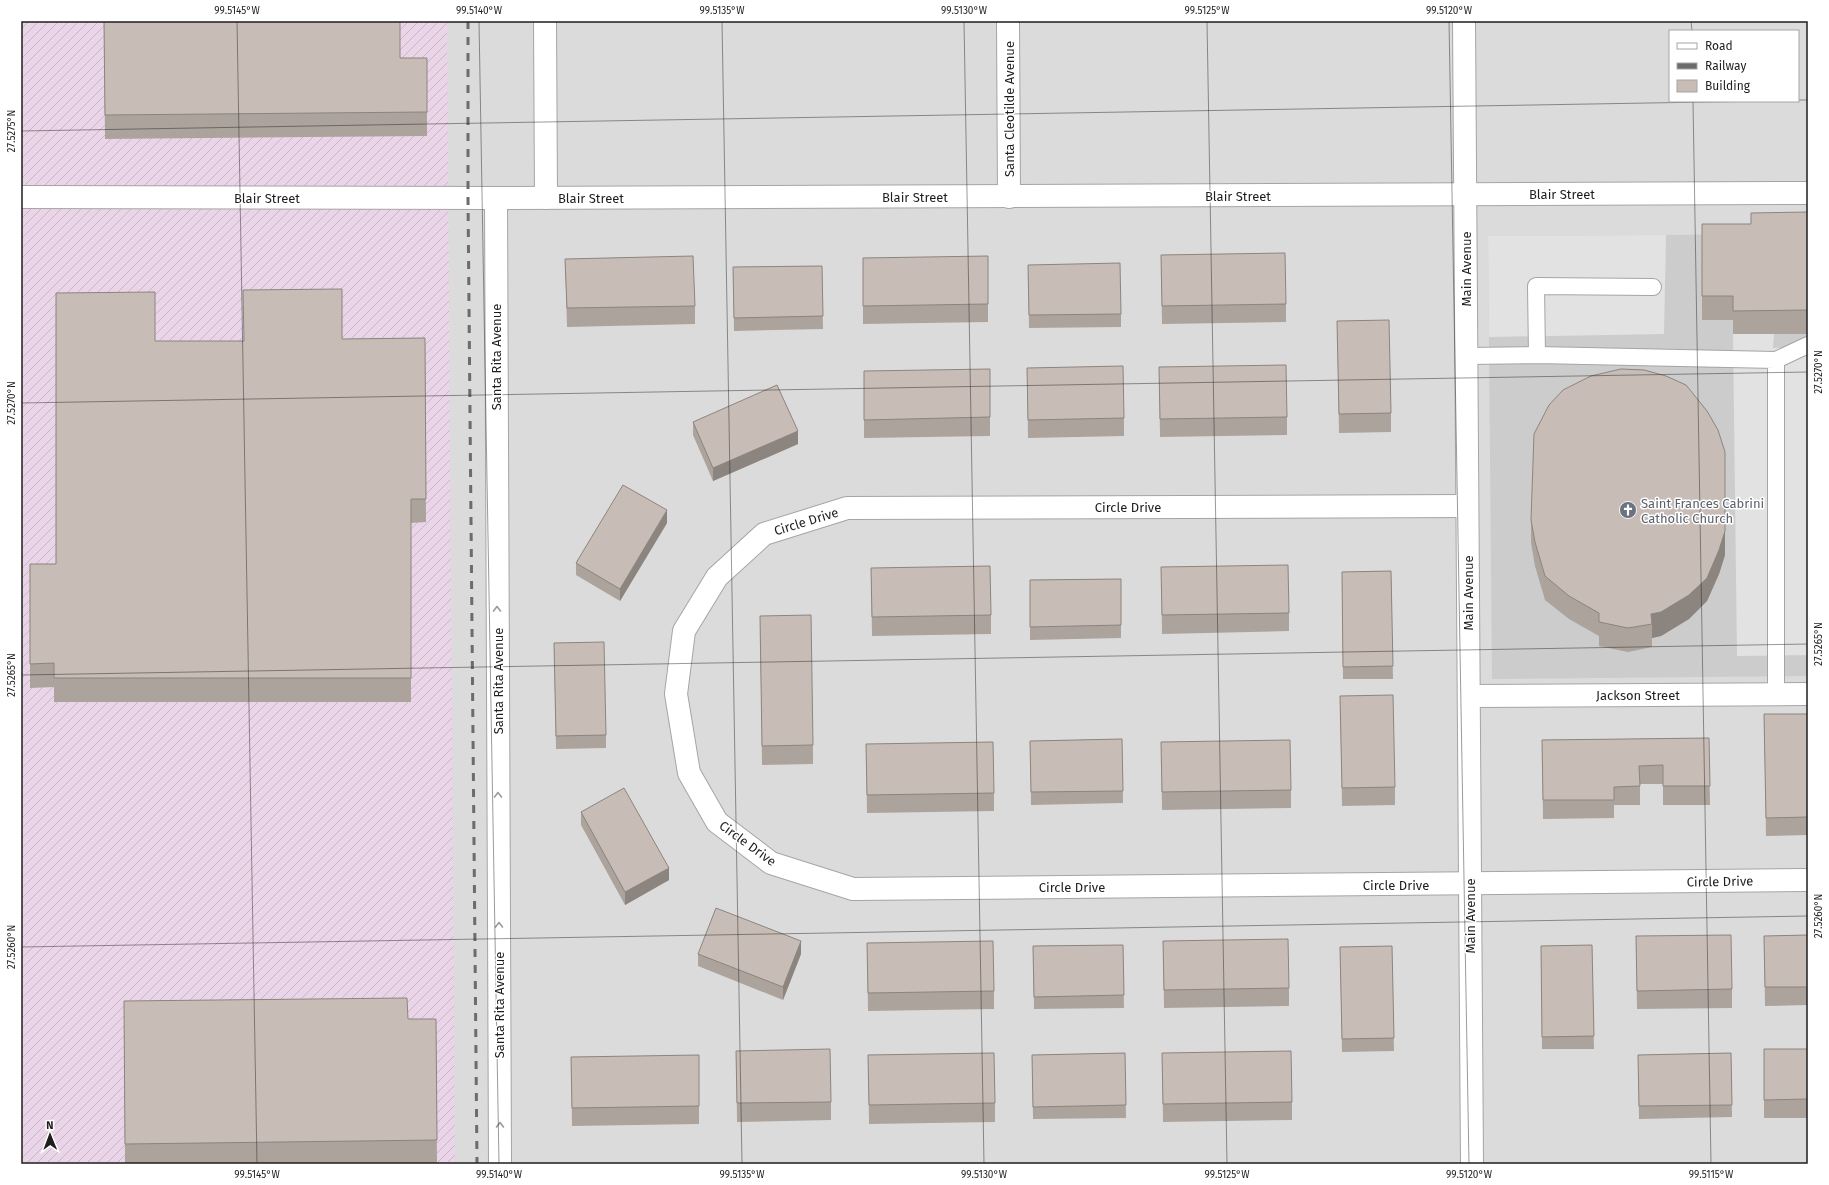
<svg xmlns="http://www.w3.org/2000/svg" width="1829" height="1185" viewBox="0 0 1829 1185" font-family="'Fira Sans',sans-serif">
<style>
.residential{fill:#dcdbdb;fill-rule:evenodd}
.industrial{fill:url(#industrial-furrows)}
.religious{fill:#ccc}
.parking{fill:#e2e2e2}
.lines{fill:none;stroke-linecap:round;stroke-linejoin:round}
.service-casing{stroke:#a5a5a5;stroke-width:18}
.minor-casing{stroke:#a5a5a5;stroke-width:24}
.service{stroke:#fff;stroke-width:16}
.minor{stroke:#fff;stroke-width:22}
.rail{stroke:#6c6c6c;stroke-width:3;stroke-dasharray:8 8;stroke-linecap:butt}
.wall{fill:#aca39d}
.shaded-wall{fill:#8c847f}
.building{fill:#c8bdb6;stroke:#8c847f}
.oneway{stroke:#9a9a9a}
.ticks{fill:none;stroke:#1e1e1e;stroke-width:1;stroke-opacity:0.45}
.labels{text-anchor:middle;stroke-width:3;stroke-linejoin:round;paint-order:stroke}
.street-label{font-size:13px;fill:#1e1e1e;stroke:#fff}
.worship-label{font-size:13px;fill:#5b616d;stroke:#fff;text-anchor:start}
.neatline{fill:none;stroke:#1e1e1e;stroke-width:1.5}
.ticks-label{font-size:10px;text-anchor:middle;fill:#1e1e1e}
</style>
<defs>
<pattern id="industrial-furrows" width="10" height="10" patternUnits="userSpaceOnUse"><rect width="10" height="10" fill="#ead4e7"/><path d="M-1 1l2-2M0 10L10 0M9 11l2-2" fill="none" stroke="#c8b6c6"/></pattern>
</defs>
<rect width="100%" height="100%" fill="#f0ebe3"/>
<path class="residential" d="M21 21H1808V1164H21ZM1670 31H1798V101H1670Z"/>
<path class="industrial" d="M21 21H447L455 1164H21Z"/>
<path class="religious" d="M1808 234V676L1492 679 1488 236Z"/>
<g class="parking">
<path d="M1666 235 1664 334 1489 337 1488 236Z"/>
<path d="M1733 334H1774L1773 348 1808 347V655L1737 656Z"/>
</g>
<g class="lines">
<g class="service-casing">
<g id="service">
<path d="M1537 355 1536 286 1653 287"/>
<path d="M1467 356 1537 355 1776 360V694"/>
<path d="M1776 360 1808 345"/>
</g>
</g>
<g class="minor-casing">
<g id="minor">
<path d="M545 21 546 198"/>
<path d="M1008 21 1009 197"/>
<path d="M1464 21 1472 1164"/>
<path d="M21 197 496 198 1808 193"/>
<path d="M496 198 500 1164"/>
<path d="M1467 506 847 508 764 534 717 577 684 631 676 694 689 773 717 822 771 863 853 889 1808 880"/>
<path d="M1469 696 1808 694"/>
</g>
</g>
<use href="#service" class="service"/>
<use href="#minor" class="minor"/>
<path class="rail" d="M468 21V198L477 1164"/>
</g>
<g class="wall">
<path d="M104 21 400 58H427V136L105 139Z"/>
<path d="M1808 212V334H1733V320H1702V224H1751Z"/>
<path d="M1161 255 1286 304V322L1162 324Z"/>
<path d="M863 258 988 304V322L863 324Z"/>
<path d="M565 259 695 306V324L567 327Z"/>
<path d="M1028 265 1121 314V327L1029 328Z"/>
<path d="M822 266 823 329 734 331 733 267Z"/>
<path d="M1337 321 1391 413V432L1339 433Z"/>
<path d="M425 338 426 522 411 523V702H54V687L30 688V564H56L243 341 342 339Z"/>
<path d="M1159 367 1287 417V435L1160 437Z"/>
<path d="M1027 368 1124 418V436L1028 438Z"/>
<path d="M864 371 990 417V436L864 438Z"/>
<path d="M693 422 798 444 713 481 693 435Z"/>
<path d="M1531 520 1725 555 1719 574 1707 601 1689 619 1661 636 1652 638V647L1628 652 1599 646V636L1569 619 1545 600 1535 566 1531 543Z"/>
<path d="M667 523 620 601 576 575V563Z"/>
<path d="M1161 567 1289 613V631L1162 634Z"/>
<path d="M871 568 991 615V634L872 636Z"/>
<path d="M1391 571 1393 679H1343L1342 572Z"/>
<path d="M1121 579V638L1030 640V580Z"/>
<path d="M760 616 813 745V764L762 765Z"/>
<path d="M554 643 606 735V748L556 749Z"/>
<path d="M1340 696 1395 787V805L1342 806Z"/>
<path d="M1764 714H1808V835L1766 836Z"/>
<path d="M1709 738 1710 805H1663V784H1640V805H1614V818L1543 819 1542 740Z"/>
<path d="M1122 739 1123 803 1031 805 1030 741Z"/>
<path d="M1161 742 1291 790V808L1162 810Z"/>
<path d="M866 744 994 793V811L867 813Z"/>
<path d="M581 812 669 880 625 905 581 825Z"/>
<path d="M1808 935V1005L1765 1006 1764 936Z"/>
<path d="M1636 936 1732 989V1008L1637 1009Z"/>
<path d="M1163 941 1289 988V1006L1164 1008Z"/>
<path d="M867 943 994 991V1009L868 1011Z"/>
<path d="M1123 945 1124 1008 1034 1009 1033 946Z"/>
<path d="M1592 945 1594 1049H1542L1541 946Z"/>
<path d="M1392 946 1394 1051 1342 1052 1340 947Z"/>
<path d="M698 954H801L783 1000 698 966Z"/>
<path d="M436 1019 437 1164H125L124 1024Z"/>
<rect x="1764" y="1049" width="44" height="69"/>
<path d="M736 1051 831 1102V1120L737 1122Z"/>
<path d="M1125 1053 1126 1118 1033 1119 1032 1055Z"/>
<path d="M1162 1053 1292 1102V1120L1163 1122Z"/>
<path d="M1731 1053 1732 1117 1639 1119 1638 1055Z"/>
<path d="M868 1055 995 1103V1122L869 1124Z"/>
<path d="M571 1057 699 1106V1124L572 1126Z"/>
</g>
<g class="shaded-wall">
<path d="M798 431V444L713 481V468Z"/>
<path d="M1725 452V555L1719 574 1707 601 1689 619 1661 636 1652 638V624L1651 614Z"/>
<path d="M667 510V523L620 601V589Z"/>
<path d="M669 868V880L625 905V892Z"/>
<path d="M801 941V954L783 1000V987Z"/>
</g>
<g class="building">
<path d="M104 21H400V58H427V112L105 115Z"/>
<path d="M1808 212V310L1733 311V296H1702V224H1751V213Z"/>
<path d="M1285 253 1286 304 1162 306 1161 255Z"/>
<path d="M693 256 695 306 567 308 565 259Z"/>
<path d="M988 256V304L863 306V258Z"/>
<path d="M1120 263 1121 314 1029 315 1028 265Z"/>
<path d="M822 266 823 316 734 318 733 267Z"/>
<path d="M342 289V339L425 338 426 499H411V678H54V663L30 664V564H56V293L155 292V341H244L243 290Z"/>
<path d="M1389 320 1391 413 1339 414 1337 321Z"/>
<path d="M1286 365 1287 417 1160 419 1159 367Z"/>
<path d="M1123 366 1124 418 1028 420 1027 368Z"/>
<path d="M990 369V417L864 420V371Z"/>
<path d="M1621 369 1644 370 1666 376 1686 385 1707 411 1718 430 1725 452V531L1719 550 1707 578 1689 595 1661 612 1651 614 1652 624 1628 628 1599 622V613L1569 596 1545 576 1535 542 1531 520 1534 434 1549 405 1563 390 1591 376Z"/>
<path d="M777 385 798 431 713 468 693 422Z"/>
<path d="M623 485 667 510 620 589 576 563Z"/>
<path d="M1288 565 1289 613 1162 615 1161 567Z"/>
<path d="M990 566 991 615 872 617 871 568Z"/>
<path d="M1391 571 1393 666 1343 667 1342 572Z"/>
<path d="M1121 579V625L1030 627V580Z"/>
<path d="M811 615 813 745 762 746 760 616Z"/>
<path d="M604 642 606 735 556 736 554 643Z"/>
<path d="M1393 695 1395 787 1342 788 1340 696Z"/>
<path d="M1764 714H1808V817L1766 818Z"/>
<path d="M1709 738 1710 786H1663V765L1639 766 1640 786 1614 787V800H1543L1542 740Z"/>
<path d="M1122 739 1123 791 1031 792 1030 741Z"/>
<path d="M1290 740 1291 790 1162 792 1161 742Z"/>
<path d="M993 742 994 793 867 795 866 744Z"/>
<path d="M624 788 669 868 625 892 581 812Z"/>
<path d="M716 908 801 941 783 987 698 954Z"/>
<path d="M1731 935 1732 989 1637 991 1636 936Z"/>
<path d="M1808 935V987H1765L1764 936Z"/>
<path d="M1288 939 1289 988 1164 990 1163 941Z"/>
<path d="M993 941 994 991 868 993 867 943Z"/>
<path d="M1123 945 1124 995 1034 997 1033 946Z"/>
<path d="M1592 945 1594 1036 1542 1037 1541 946Z"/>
<path d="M1392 946 1394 1038 1342 1039 1340 947Z"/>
<path d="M407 998 408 1019H436L437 1140 125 1144 124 1001Z"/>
<path d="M830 1049 831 1102 737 1103 736 1051Z"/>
<path d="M1764 1049H1808V1099L1764 1100Z"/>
<path d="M1291 1051 1292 1102 1163 1104 1162 1053Z"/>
<path d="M994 1053 995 1103 869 1105 868 1055Z"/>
<path d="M1125 1053 1126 1105 1033 1107 1032 1055Z"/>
<path d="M1731 1053 1732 1105 1639 1106 1638 1055Z"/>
<path d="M699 1055V1106L572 1108 571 1057Z"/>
</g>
<defs><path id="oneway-chevron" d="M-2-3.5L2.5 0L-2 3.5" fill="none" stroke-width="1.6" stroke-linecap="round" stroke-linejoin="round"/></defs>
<g class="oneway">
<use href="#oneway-chevron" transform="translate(497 609) rotate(-90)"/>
<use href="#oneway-chevron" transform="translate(498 795) rotate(-90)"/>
<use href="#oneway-chevron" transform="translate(499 925) rotate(-90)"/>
<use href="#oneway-chevron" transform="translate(500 1125) rotate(-90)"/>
</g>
<path class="ticks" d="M237 21 257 1164M479 21 499 1164M722 21 742 1164M964 21 984 1164M1207 21 1227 1164M1449 21 1469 1164M1691 21 1692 31M1798 100H1808M1693 101 1711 1164M21 131 1765 101M21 403 1808 372M21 675 1808 644M21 947 1808 916"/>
<defs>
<g id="church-disc" transform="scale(0.9)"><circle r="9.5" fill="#6b7280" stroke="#fff"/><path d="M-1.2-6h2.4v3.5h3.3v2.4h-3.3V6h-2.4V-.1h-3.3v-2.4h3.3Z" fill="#fff"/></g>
</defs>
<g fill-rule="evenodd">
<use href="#church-disc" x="1628" y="510"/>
</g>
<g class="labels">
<g class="street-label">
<text transform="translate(1009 109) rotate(-90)" y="5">Santa Cleotilde Avenue</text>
<text x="1562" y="199">Blair Street</text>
<text x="1238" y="201">Blair Street</text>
<text x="915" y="202">Blair Street</text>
<text x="267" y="203">Blair Street</text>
<text x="591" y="203">Blair Street</text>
<text transform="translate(1466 269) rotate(-90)" y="5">Main Avenue</text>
<text transform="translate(496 357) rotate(-90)" y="5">Santa Rita Avenue</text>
<text x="1128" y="512">Circle Drive</text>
<text transform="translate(806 521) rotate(-17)" y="5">Circle Drive</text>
<text transform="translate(1468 593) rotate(-90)" y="5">Main Avenue</text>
<text transform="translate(498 681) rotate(-90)" y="5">Santa Rita Avenue</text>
<text x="1638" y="700">Jackson Street</text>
<text transform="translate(748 843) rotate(36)" y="5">Circle Drive</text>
<text transform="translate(1720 881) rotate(-1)" y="5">Circle Drive</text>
<text x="1396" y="890">Circle Drive</text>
<text x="1072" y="892">Circle Drive</text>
<text transform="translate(1470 916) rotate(-90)" y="5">Main Avenue</text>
<text transform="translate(499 1005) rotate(-90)" y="5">Santa Rita Avenue</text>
</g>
<g class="worship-label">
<text x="1641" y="508">Saint Frances Cabrini<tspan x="1641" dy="15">Catholic Church</tspan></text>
</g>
</g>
<rect width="1829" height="1185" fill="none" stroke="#ffffff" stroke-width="44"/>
<rect x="1669" y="30" width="130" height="72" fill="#ffffff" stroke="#a5a5a5"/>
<rect x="1677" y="43" width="20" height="6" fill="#ffffff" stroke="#a5a5a5"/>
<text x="1705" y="50" font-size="12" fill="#1e1e1e">Road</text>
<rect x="1677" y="63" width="20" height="6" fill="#6c6c6c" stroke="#a5a5a5"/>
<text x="1705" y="70" font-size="12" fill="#1e1e1e">Railway</text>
<rect x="1677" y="80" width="20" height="12" fill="#c8bdb6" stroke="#a5a5a5"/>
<text x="1705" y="90" font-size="12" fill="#1e1e1e">Building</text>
<g transform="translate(50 1135) rotate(359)" stroke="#ffffff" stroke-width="3" paint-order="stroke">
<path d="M0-3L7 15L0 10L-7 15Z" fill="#1e1e1e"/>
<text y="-6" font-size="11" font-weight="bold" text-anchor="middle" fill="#1e1e1e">N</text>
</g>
<rect x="22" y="22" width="1785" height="1141" class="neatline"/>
<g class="ticks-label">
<text x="237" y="14">99.5145°W</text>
<text x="479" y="14">99.5140°W</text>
<text x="722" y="14">99.5135°W</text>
<text x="964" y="14">99.5130°W</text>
<text x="1207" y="14">99.5125°W</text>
<text x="1449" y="14">99.5120°W</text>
<text transform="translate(11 131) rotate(-90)" y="4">27.5275°N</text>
<text transform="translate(1818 372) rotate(-90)" y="4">27.5270°N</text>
<text transform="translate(11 403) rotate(-90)" y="4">27.5270°N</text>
<text transform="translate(1818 644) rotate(-90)" y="4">27.5265°N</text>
<text transform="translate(11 675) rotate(-90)" y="4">27.5265°N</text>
<text transform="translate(1818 916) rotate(-90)" y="4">27.5260°N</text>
<text transform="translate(11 947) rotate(-90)" y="4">27.5260°N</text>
<text x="257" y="1178">99.5145°W</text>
<text x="499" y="1178">99.5140°W</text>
<text x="742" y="1178">99.5135°W</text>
<text x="984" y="1178">99.5130°W</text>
<text x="1227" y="1178">99.5125°W</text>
<text x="1469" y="1178">99.5120°W</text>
<text x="1711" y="1178">99.5115°W</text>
</g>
</svg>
